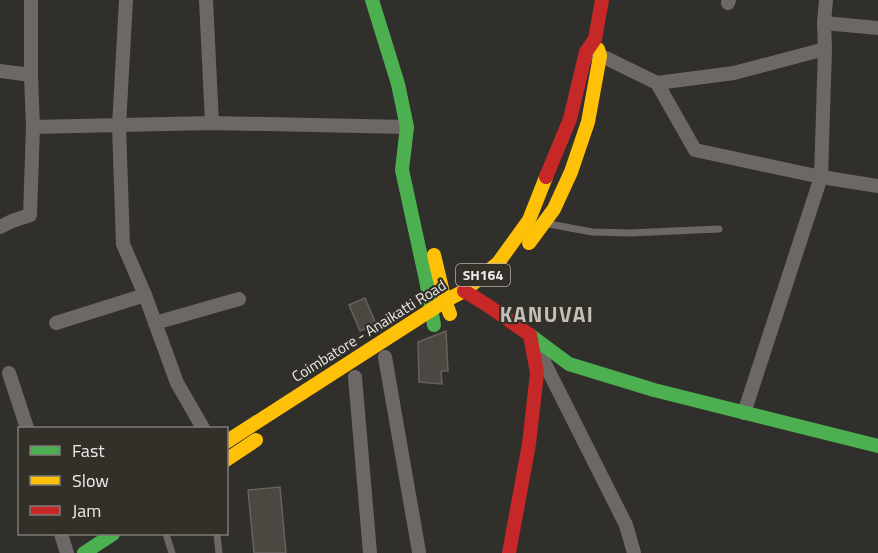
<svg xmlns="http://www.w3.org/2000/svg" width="878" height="553" viewBox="0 0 878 553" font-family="'Titillium Web',sans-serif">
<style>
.building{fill:#4c4841;stroke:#64625f;stroke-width:1.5}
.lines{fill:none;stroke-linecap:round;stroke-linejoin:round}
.lane{stroke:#6d6866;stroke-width:7}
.street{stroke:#6d6866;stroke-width:14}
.fast{stroke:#4caf50;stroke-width:14}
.slow{stroke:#ffc107;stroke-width:14}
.jam{stroke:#c62828;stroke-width:14}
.labels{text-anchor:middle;stroke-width:4.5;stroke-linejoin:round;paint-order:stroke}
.shield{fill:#33302a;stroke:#b5b3ae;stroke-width:1.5}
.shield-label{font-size:14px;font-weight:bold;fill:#edebe7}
.street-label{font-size:15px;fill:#edebe7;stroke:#33302a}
.district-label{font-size:21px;font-weight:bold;letter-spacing:1.5px;fill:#c3c0b8;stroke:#33302a}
</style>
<rect width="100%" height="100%" fill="#312f2c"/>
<g class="building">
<path d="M365 298 376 324 360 331 349 305Z"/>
<path d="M446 331 448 371H441L442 384 419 382 418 342Z"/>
<path d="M280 487 286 553H254L248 490Z"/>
</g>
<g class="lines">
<g class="lane">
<path d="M549 224 592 232 630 233 719 229"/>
<path d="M166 534 172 553"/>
<path d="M217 534 219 553"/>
</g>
<g class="street">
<path d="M31 0V75"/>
<path d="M126 0 119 126 123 244 145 295 177 383 203 428"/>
<path d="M206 0 212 123"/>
<path d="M728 3 729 0"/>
<path d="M824 23 878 28"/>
<path d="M593 54 606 58 657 83 734 73 825 49 824 23 826 0"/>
<path d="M0 71 31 75 33 127 212 123 407 127"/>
<path d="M657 83 695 150 821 177 878 186"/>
<path d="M0 227 12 221 30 215 33 127"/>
<path d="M56 323 145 295"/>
<path d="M155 323 239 299"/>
<path d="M538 350 626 525 634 553"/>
<path d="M385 357 419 552"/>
<path d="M9 373 27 428"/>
<path d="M355 377 370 553"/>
<path d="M744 413 821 177 825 49"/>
<path d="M61 534 67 553"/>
</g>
<g class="fast">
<path d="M372 0 398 84 407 127 402 170 426 280 434 325"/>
<path d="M530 335 569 364 654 390 878 446"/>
<path d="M84 553 113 534"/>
</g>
<g class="slow">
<path d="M529 243 554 209 571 172 588 122 600 56 598 49"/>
<path d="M434 255 445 301 450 314"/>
<path d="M226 442 445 301 464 291 498 263 529 220 546 177"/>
<path d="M226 460 256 440"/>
</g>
<g class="jam">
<path d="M546 177 570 119 586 52 595 39 602 0"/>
<path d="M464 291 487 305 530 335 537 373 529 444 509 553"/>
</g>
</g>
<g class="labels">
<rect class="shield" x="456" y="264" width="54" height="22" rx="4.5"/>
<g class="shield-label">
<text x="483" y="280">SH164</text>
</g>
<g class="street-label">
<text transform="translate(369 331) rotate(-32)" y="5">Coimbatore - Anaikatti Road</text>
</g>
<g class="district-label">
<text x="547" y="322">KANUVAI</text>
</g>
</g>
<rect x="18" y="427" width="210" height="108" fill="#33302a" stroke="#7d7b76" stroke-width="1.5"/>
<rect x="30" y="446" width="30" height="9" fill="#4caf50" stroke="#7d7b76" stroke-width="1.5"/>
<text x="72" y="457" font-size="18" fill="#edebe7">Fast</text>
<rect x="30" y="476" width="30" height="9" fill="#ffc107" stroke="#7d7b76" stroke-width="1.5"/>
<text x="72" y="487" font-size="18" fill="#edebe7">Slow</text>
<rect x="30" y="506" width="30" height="9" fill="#c62828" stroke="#7d7b76" stroke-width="1.5"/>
<text x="72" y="517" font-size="18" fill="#edebe7">Jam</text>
</svg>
